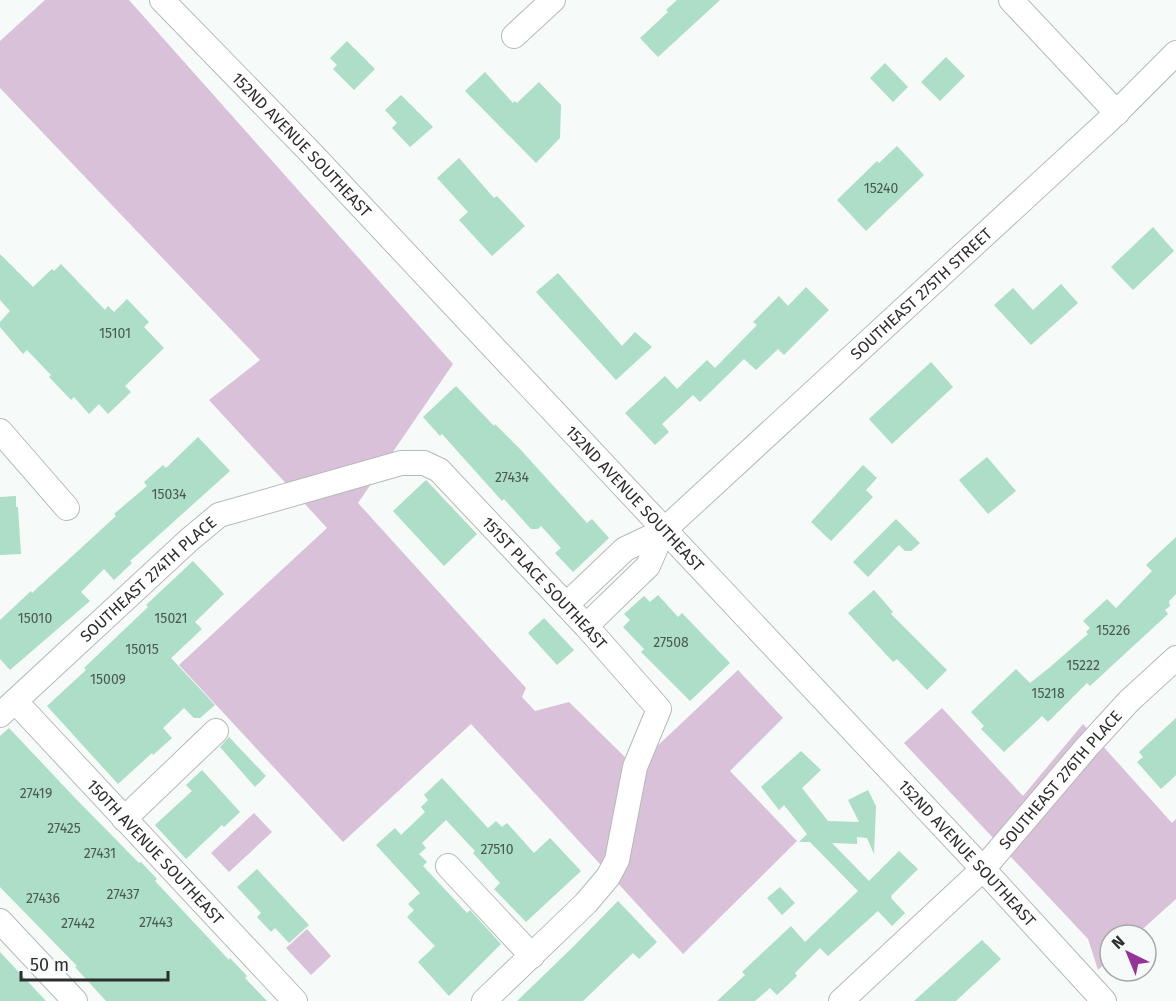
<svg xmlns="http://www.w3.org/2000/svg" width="1176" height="1001" viewBox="0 0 1176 1001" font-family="'Fira Sans',sans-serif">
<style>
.green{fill:#d9c1d9}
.building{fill:#addec7}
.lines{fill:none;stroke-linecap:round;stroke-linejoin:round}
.minor-casing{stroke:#b6bab8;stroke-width:26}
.minor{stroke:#fff;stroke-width:24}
.labels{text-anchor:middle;stroke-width:6;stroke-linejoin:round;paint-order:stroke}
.number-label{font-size:14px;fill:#4c5953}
.street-label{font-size:16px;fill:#2c2d2c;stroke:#f6faf8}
</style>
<rect width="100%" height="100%" fill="#f6faf8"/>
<g class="green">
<path d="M45 0H129L453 364 358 503 526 688 522 697 535 711 569 702 635 767 738 670 783 718 730 771 797 841 683 954 471 724 343 842 179 665 327 528 209 400 260 360 0 88V41Z"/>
<path d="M942 708 1023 796 1083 724 1172 823 1176 819V899L1136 935H1110V959L1098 970 1088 939 904 743Z"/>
<path d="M254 813 272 832 229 872 211 853Z"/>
<path d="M307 929 331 956 311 975 286 948Z"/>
</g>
<g class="building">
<path d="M677 0H720L658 57 640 38 668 12 666 10Z"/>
<path d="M347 41 375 69 354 90 333 69 337 65 330 58Z"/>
<path d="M946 57 965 76 940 101 921 82Z"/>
<path d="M885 63 908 87 893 102 870 78Z"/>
<path d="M485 72 513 103 515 101 517 103 539 82 561 105 560 138 536 163 465 91Z"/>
<path d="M401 95 433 127 410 147 392 128 397 123 385 110Z"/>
<path d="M897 146 924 175 866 231 837 200 877 161 879 163Z"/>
<path d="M459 158 494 198 497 196 525 226 492 256 459 220 468 212 437 178Z"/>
<path d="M1153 227 1174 251 1133 290 1111 267Z"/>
<path d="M0 254 33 287 52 269 54 271 61 264 105 310 108 306 114 312 127 299 149 322 144 327 164 348 125 386 131 392 108 414 99 404 89 414 74 397 71 400 49 377 51 375 27 350 23 354 0 327V322L10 311 0 300Z"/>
<path d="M558 273 622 346 635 332 652 347 616 380 536 292Z"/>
<path d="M1061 284 1078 303 1031 345 994 305 1013 288 1033 310Z"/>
<path d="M806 287 829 310 784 355 778 349 756 370 744 359 700 402 693 395 662 424 669 432 655 445 625 413 665 376 677 389 707 360 715 368 757 325 753 322 779 296 788 306Z"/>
<path d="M931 362 953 387 892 444 869 419Z"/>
<path d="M456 386 494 426 495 424 520 449 587 523 592 519 609 538 573 572 555 553 561 548 541 526 538 529H531L504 499 502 501 442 434 440 436 423 417Z"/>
<path d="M198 437 230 471 130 561 132 563 114 580 104 569 81 592 90 601 10 670 0 659V620L31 591 32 593 116 516 114 514 147 486 144 482 163 465 166 468Z"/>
<path d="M987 457 1016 491 988 514 959 480Z"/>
<path d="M863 465 877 478 866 490 873 497 831 541 811 522Z"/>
<path d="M426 480 477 534 444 566 393 511Z"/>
<path d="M16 496V507H18L21 554 0 555V497Z"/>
<path d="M896 519 920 543 911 551H905L899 545 868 577 853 562Z"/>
<path d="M1176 537V594L1169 601 1170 606 1165 610 1168 614 1090 686 1087 683 1048 722 1042 716 1004 752 981 729 984 726 971 712 1016 669 1030 683 1049 668 1088 634 1086 632 1090 628 1083 621 1107 599 1116 608 1152 571 1146 565Z"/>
<path d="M193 561 224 594 195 622 202 629 171 658 215 705 200 718H194L184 708 163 728 172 738 153 755 152 753 118 784 47 706 86 670 84 668 148 607 146 605Z"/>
<path d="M874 590 893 612 891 614 947 670 927 690 897 659 893 662 848 613Z"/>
<path d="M658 595 678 617 682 613 730 663 690 701 641 652 644 649 623 627 630 620 624 614 644 596 650 602Z"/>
<path d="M544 618 574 650 557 665 528 633Z"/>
<path d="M1176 718V775L1161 789 1137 762 1143 757 1139 752Z"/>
<path d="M9 728 76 799 139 863 141 862 157 879 155 881 229 960 230 958 247 976 245 978 267 1001H106L75 967 77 966 0 887V736Z"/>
<path d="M229 737 266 776 255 787 220 747Z"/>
<path d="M801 751 821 770 802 788 828 821 859 822 848 800 868 790 876 806 874 854 867 838 857 837V844L832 843 869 881 899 851 918 869 891 896 892 897 891 898 905 913 892 926 878 911 828 956 820 948 795 973 797 976 777 995 770 988 755 1001H717L745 975 742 972 791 926 805 942 858 891 810 842H799L807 834 784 805 779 810 761 787Z"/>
<path d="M202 770 240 812 224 827 222 825 186 859 155 825 192 791 186 785Z"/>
<path d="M442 778 488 828 496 821 502 827 507 823 534 853 550 838 581 871 526 922 494 889 500 883 473 853 475 851 446 820 422 843 426 848 419 854 427 862 423 866 467 913 470 910 501 944 449 996 418 962 435 946 407 917 414 910 408 904 420 893 376 845 395 828 401 835 425 812 421 807 428 800 424 795Z"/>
<path d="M257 869 309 925 289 943 275 928 271 932 257 917 261 913 237 887Z"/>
<path d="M780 887 795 903 782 915 767 898Z"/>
<path d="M618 901 657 942 639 959 633 953 583 1001H517L573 947Z"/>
<path d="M982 940 1001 959 956 1001H914Z"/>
<path d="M0 952 46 1001H0Z"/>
</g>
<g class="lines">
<g class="minor-casing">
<g id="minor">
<path id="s1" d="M162 0 312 154 983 869 1104 1001"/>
<path d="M1011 0 1117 113"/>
<path d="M514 36 553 0"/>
<path d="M0 431 67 508"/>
<path id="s2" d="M566 605 625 549 663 531 1107 122 1176 53"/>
<path d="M586 626 648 566 663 531"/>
<path id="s3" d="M15 701 295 1001"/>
<path id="s4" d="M0 715 189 540 219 515 401 463H424L439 470 586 626 659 709 635 767 617 860 608 877 586 903 484 1001"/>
<path d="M124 819 216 731"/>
<path d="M448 866 532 956"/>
<path d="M0 921 75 1001"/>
<path id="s5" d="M841 1001 983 869 1086 748 1129 701 1176 658"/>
</g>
</g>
<use href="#minor" class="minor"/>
</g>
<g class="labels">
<g class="number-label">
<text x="881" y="193">15240</text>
<text x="115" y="338">15101</text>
<text x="512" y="482">27434</text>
<text x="169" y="499">15034</text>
<text x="35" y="623">15010</text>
<text x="171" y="623">15021</text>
<text x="1113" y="635">15226</text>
<text x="671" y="647">27508</text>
<text x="142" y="654">15015</text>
<text x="1083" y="670">15222</text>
<text x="108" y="684">15009</text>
<text x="1048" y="698">15218</text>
<text x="36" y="798">27419</text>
<text x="64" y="833">27425</text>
<text x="497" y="854">27510</text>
<text x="100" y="858">27431</text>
<text x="123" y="899">27437</text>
<text x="43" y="903">27436</text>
<text x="156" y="927">27443</text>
<text x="78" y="928">27442</text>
</g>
<g class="street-label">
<text dy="6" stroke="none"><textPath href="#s1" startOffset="201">152ND AVENUE SOUTHEAST</textPath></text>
<text dy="6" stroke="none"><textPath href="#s2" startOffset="474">SOUTHEAST 275TH STREET</textPath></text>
<text dy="6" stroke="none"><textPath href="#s1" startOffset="687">152ND AVENUE SOUTHEAST</textPath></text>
<text dy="6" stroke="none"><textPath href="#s4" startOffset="201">SOUTHEAST 274TH PLACE</textPath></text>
<text dy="6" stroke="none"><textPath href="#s4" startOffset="680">151ST PLACE SOUTHEAST</textPath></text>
<text dy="6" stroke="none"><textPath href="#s5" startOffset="312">SOUTHEAST 276TH PLACE</textPath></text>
<text dy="6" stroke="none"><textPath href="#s3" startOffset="206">150TH AVENUE SOUTHEAST</textPath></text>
<text dy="6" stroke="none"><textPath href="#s1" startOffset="1173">152ND AVENUE SOUTHEAST</textPath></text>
</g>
</g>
<g transform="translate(1128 953) rotate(317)"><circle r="28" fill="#f6faf8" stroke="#a5a8a6" stroke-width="1.5"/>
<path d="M0-4.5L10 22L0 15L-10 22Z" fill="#953399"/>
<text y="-9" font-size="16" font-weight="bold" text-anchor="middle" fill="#2c2d2c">N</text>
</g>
<path d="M21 971v9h147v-9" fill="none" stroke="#2c2d2c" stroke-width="3"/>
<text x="30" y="971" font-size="18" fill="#2c2d2c" stroke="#f6faf8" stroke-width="4.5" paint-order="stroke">50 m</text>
</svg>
